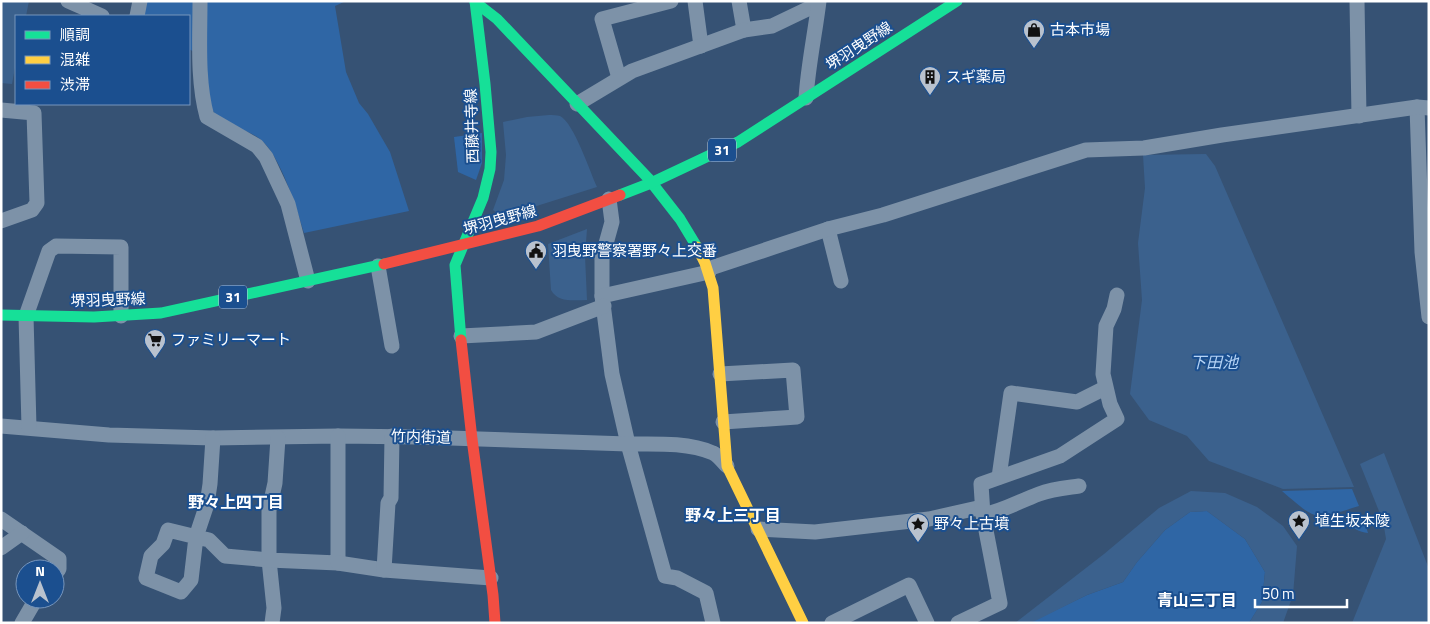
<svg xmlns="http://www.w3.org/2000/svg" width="1430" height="624" viewBox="0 0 1430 624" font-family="'Titillium Web','Noto Sans JP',sans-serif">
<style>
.green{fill:#2f66a5}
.water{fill:#3b618d}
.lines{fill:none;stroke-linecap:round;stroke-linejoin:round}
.street{stroke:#7d92a8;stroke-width:15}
.fast{stroke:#16e098;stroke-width:11}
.slow{stroke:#ffcf43;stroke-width:11}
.jam{stroke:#f24e42;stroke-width:11}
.labels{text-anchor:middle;stroke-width:4;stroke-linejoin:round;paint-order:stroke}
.shield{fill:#1b4f8f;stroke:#bbcadd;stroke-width:1}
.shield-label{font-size:14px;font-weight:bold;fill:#fff}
.poi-label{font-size:15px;fill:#fff;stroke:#1b4f8f;text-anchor:start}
.street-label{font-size:15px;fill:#fff;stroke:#1b4f8f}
.water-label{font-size:16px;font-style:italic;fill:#b5d3f5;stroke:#1b4f8f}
.neighbourhood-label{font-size:16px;font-weight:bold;fill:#fff;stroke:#1b4f8f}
</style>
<rect width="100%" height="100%" fill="#365274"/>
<g class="green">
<path d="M145 1H196V53L189 49V16H141Z"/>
<path d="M206 1H346L335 6 346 72 359 103 368 114 390 152 409 211 304 233C297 209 280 155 261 140 248 128 223 128 213 111 201 88 205 28 206 1Z"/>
<path d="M482 133V163L476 180 458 172 454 137Z"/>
<path d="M1352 489 1359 506C1314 520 1318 522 1282 491Z"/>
<path d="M1207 511 1245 539 1265 572 1262 602 1249 623H1029L1087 595 1123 582 1137 562 1165 530 1190 512Z"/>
<path d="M1358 517 1364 520 1368 533C1359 532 1352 529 1348 520Z"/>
</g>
<g class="water">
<path d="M1 1H29L26 16H16V62L12 84 1 83Z"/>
<path d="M549 115C552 115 557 115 560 116 574 123 590 172 597 187L502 217 493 210 504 180 506 155 503 122 527 117Z"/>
<path d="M1206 154 1215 166 1354 487 1283 489 1209 461 1187 436 1149 420 1130 394 1142 300 1138 243 1145 188 1143 155Z"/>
<path d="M587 229 585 256 587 300C574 300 558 303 551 290L548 244Z"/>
<path d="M1384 453 1429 569V623H1352L1386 539 1383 521 1360 464Z"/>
<path d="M1191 491 1225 493 1257 507 1283 526 1297 546 1293 595 1283 623H1249L1262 602 1265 572 1245 539 1207 511 1190 512 1165 530 1137 562 1123 582 1087 595 1037 620 1029 623H1015L1104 554 1159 508Z"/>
</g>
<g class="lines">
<g class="street">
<path d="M68 1 102 16"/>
<path d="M200 1C200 39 197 81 207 117L257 146 266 157 288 204 308 281"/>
<path d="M695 1 701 46"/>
<path d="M739 1 744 30 772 26 818 4"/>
<path d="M1357 1 1359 116"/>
<path d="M137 16 140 1"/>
<path d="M619 78 602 19 671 1"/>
<path d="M806 98C808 66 815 34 819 1"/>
<path d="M577 104 632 71 744 30"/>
<path d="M1417 107 1422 252 1429 317"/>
<path d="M1 110 34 113 37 203 32 210 1 221"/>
<path d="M609 199 612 222 602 258V296L612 374 628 444 665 576 677 578 706 593 713 623"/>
<path d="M828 229 841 281"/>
<path d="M378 266 392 346"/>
<path d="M708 269 828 229 883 215 1086 150 1144 148 1222 135 1417 107 1429 108"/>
<path d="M602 296 709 272"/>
<path d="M461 336 536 332 604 306"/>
<path d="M720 374 793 370 797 417 723 422"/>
<path d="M1 426 109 435 213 438 338 436 420 437 628 444C654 444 688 442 713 453 718 455 723 462 727 466"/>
<path d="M29 427 26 316 49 251 56 246 121 247V316"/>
<path d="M213 438 210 484 207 504 196 537 191 580 181 592 146 578 151 556 163 544 168 530 209 540 225 556 269 560 274 608 272 623"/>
<path d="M278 438 275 483 269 510V560L338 563V436"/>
<path d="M999 477 1011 393 1077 402 1105 388"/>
<path d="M983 515C1003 511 1020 501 1039 494 1052 489 1065 488 1079 486"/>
<path d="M1 519 59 559V569L55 574"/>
<path d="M758 529 815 532 929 519 982 507"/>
<path d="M1 548 22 533"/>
<path d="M338 563 384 570 491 578"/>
<path d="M384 570 388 503 391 498 392 436"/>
<path d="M22 623 36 599"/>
<path d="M832 623 909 585 927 623"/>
<path d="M958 623 1000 603 983 515 981 484 1060 456 1117 419 1110 404 1103 374 1106 326 1114 309 1117 295"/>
</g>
<g class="fast">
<path d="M475 2 497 19 648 178 680 219 697 247"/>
<path d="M620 195 651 183 738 142 957 1"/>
<path d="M1 315 94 317 161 313 384 264"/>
<path d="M461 340 455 265 483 198 490 169 491 152 485 84 475 1"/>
</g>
<path class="slow" d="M697 247 705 263 713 288 727 466 803 623"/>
<g class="jam">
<path d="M384 264 538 226 620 195"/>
<path d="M461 340 472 439 493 595 495 623"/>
</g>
</g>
<defs>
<g id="shop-pin" transform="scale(1.125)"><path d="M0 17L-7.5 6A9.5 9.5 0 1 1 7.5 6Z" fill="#b9c2ce" stroke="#1b4f8f"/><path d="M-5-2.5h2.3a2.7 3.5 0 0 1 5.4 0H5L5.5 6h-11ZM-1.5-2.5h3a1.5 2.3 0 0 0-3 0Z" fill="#111"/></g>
<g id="building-pin" transform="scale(1.125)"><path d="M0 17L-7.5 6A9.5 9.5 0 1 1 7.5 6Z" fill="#b9c2ce" stroke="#1b4f8f"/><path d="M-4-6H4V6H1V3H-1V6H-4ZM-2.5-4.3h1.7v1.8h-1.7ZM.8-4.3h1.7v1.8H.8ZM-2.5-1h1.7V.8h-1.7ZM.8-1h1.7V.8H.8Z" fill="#111"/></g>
<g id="civic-pin" transform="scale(1.125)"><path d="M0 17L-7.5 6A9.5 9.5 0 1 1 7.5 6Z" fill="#b9c2ce" stroke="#1b4f8f"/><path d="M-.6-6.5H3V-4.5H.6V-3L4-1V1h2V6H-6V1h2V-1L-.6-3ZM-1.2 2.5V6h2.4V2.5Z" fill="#111"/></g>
<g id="supermarket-pin" transform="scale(1.125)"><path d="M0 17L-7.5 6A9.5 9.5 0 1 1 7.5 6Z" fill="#b9c2ce" stroke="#1b4f8f"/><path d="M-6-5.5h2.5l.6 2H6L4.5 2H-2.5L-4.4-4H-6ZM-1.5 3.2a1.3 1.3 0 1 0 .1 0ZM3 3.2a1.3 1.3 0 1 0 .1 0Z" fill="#111"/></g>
<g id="sight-pin" transform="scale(1.125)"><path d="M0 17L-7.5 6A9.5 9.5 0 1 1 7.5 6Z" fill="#b9c2ce" stroke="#1b4f8f"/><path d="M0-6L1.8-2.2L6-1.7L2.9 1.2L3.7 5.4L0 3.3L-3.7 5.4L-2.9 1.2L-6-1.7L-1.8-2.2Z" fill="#111"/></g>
</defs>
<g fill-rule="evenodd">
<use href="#shop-pin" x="1034" y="30"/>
<use href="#building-pin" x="930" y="77"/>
<use href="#civic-pin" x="536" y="251"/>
<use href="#supermarket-pin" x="155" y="340"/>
<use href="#sight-pin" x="1299" y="521"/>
<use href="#sight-pin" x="918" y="524"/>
</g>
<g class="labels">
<g class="shield">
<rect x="708" y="138.5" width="28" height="23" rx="4"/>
<rect x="219" y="285.5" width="28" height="23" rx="4"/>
</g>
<g class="shield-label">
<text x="722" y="155">31</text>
<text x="233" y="302">31</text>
</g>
<g class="poi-label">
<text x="1050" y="35">古本市場</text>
<text x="946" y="82">スギ薬局</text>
<text x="552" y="256">羽曳野警察署野々上交番</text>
<text x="171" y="345">ファミリーマート</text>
<text x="1315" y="526">埴生坂本陵</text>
<text x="934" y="529">野々上古墳</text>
</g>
<g class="street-label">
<text transform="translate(859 46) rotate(-33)" y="5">堺羽曳野線</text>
<text transform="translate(472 126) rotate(-92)" y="5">西藤井寺線</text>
<text transform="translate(500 220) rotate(-15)" y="5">堺羽曳野線</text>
<text transform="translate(108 300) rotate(-2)" y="5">堺羽曳野線</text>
<text transform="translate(421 437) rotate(2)" y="5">竹内街道</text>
</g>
<g class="water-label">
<text x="1214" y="368">下田池</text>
</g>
<g class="neighbourhood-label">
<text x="236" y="508">野々上四丁目</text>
<text x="733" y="521">野々上三丁目</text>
<text x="1197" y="606">青山三丁目</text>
</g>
</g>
<rect width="1430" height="624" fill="none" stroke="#ffffff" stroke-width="5"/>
<rect x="15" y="15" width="175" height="90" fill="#1b4f8f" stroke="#7695bc"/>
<rect x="25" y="31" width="25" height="8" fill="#16e098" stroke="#7695bc"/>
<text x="60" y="40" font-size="15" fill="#ffffff">順調</text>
<rect x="25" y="56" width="25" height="8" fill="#ffcf43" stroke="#7695bc"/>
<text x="60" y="65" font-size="15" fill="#ffffff">混雑</text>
<rect x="25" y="81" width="25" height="8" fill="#f24e42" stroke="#7695bc"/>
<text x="60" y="90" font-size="15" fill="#ffffff">渋滞</text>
<g transform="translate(40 584)"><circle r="24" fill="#1b4f8f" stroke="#7695bc"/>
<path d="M0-4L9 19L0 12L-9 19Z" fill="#b9c2ce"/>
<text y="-8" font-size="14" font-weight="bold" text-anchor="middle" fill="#ffffff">N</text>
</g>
<path d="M1255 599v8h92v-8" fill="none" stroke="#ffffff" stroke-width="2.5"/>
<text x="1262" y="599" font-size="15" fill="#ffffff" stroke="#1b4f8f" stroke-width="4" paint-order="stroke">50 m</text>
</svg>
